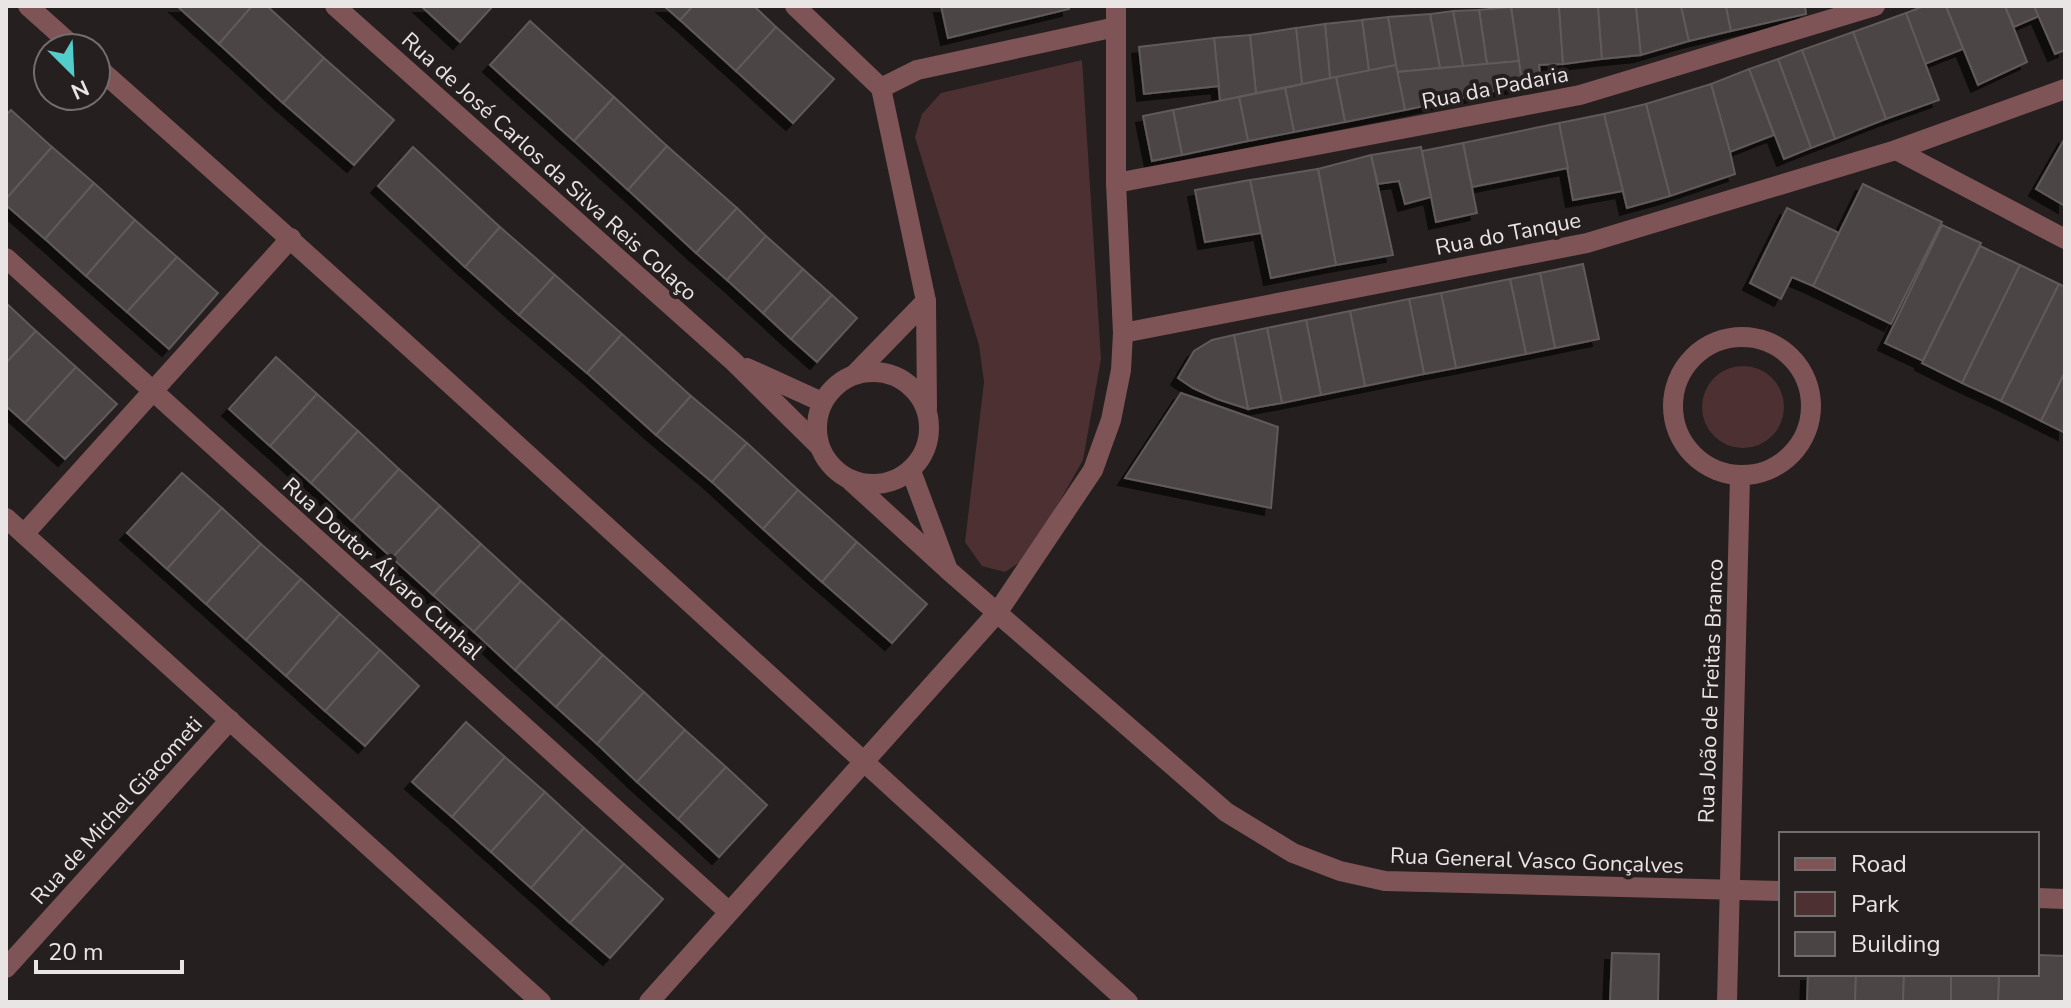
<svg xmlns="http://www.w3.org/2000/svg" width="2071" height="1008" viewBox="0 0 2071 1008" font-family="'Nunito Sans',sans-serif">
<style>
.green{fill:#4d3032}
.building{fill:#4b4445;stroke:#615a5b;stroke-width:2;filter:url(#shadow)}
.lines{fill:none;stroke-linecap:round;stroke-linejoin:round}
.street{stroke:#7e5457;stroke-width:20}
.labels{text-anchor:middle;stroke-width:8;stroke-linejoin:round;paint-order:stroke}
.street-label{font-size:22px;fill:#e9e5e5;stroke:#251f1f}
</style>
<defs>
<filter id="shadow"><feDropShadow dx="-7" dy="7" stdDeviation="0" flood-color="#0009"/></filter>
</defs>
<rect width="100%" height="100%" fill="#251f1f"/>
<g class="green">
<path d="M1082 60 1101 359 1083 460 1029 556 1005 572 982 566 965 542 984 382 979 345 915 137 922 114 941 93Z"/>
<circle cx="1743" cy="407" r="41"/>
</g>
<g class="building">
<path d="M177 6H252L219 44Z"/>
<path d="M252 6H267L324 58 283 103 219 44Z"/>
<path d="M421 6H493L460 42Z"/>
<path d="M664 6H693L680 20Z"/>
<path d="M693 6H754L776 27 736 71 680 20Z"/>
<path d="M941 6H1069V9L948 38Z"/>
<path d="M1530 6H1559L1563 64 1539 65 1541 83 1522 85 1511 7Z"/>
<path d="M1559 6H1598L1602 59 1563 64Z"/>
<path d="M1598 6H1636L1641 55 1602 59Z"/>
<path d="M1636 6H1681L1689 41 1641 55Z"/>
<path d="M1681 6H1726L1731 31 1689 41Z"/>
<path d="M1726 6H1805L1806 14 1731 31Z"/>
<path d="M1924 6H1946L1963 49 1925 64 1906 13Z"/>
<path d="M1946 6H2005L2027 62 1978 85Z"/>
<path d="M2005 6H2034L2039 16 2014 27Z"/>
<path d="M2034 6H2065V50L2055 54Z"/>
<path d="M1511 7 1519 61 1487 64 1479 10Z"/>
<path d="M1479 10 1487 64 1463 66 1453 11Z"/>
<path d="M1453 11 1463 66 1440 68 1430 14Z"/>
<path d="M1906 13 1939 100 1886 119 1853 32Z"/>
<path d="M1430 14 1440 68 1397 72 1388 17Z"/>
<path d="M1388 17 1396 65 1369 71 1362 20Z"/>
<path d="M1362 20 1369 71 1330 78 1325 24Z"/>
<path d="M530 21 614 97 574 141 490 65Z"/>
<path d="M1325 24 1330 78 1302 84 1296 28Z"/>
<path d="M776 27 834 79 793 123 736 71Z"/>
<path d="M1296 28 1302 84 1256 93 1250 35Z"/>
<path d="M1853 32 1886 119 1835 139 1802 50Z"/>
<path d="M1250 35 1256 93 1220 101 1214 38Z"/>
<path d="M1214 38 1219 86 1144 94 1139 47Z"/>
<path d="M1802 50 1835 139 1811 148 1778 59Z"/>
<path d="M324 58 394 120 354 165 283 103Z"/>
<path d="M1778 59 1811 148 1784 159 1749 69Z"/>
<path d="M1519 61 1522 85 1405 110 1397 72Z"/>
<path d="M1396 65 1405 110 1345 122 1336 77Z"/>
<path d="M1749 69 1774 135 1730 152 1711 84Z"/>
<path d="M1336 77 1345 122 1294 132 1285 88Z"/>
<path d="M1711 84 1730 152 1735 174 1670 196 1646 104Z"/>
<path d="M1285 88 1294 132 1248 141 1239 97Z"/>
<path d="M614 97 667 146 628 190 574 141Z"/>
<path d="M1239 97 1248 141 1182 155 1173 110Z"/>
<path d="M1646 104 1670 196 1627 208 1604 114Z"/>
<path d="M11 110 52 147 6 199V115Z"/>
<path d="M1173 110 1182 155 1152 161 1143 116Z"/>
<path d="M1604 114 1623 191 1573 200 1559 123Z"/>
<path d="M1559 123 1568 168 1472 187 1463 143Z"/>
<path d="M2065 138V206L2036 189Z"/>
<path d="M1463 143 1477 213 1436 222 1422 151Z"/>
<path d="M667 146 737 208 696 253 628 190Z"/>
<path d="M52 147 94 183 45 239 6 205V199Z"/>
<path d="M413 147 500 227 465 267 378 186Z"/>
<path d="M1421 147 1431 197 1405 204 1399 181 1378 184 1371 155Z"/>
<path d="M1371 155 1393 255 1336 265 1318 169Z"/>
<path d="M1318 169 1336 265 1271 278 1250 180Z"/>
<path d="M1250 180 1261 233 1205 242 1195 190Z"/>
<path d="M94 183 135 220 86 276 45 239Z"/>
<path d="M1863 184 1942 222 1891 324 1813 286Z"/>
<path d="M737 208 766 236 727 280 696 253Z"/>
<path d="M1787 208 1839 233 1813 286 1792 277 1781 299 1750 283Z"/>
<path d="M135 220 177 257 127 312 86 276Z"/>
<path d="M1942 225 1981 243 1923 361 1885 343Z"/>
<path d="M500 227 555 275 519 315 465 267Z"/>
<path d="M766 236 803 269 763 313 727 280Z"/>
<path d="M1980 246 2020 265 1962 383 1922 363Z"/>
<path d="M177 257 218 293 169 349 127 312Z"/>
<path d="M1583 264 1599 339 1555 348 1540 273Z"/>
<path d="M2020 265 2059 284 2001 401 1962 383Z"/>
<path d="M803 269 832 295 791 339 763 313Z"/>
<path d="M1540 273 1555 348 1526 354 1510 279Z"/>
<path d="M555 275 622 334 587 373 519 315Z"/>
<path d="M1510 279 1526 354 1456 368 1441 293Z"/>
<path d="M2059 284 2065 287V372L2041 421 2001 401Z"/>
<path d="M1441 293 1456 368 1424 374 1409 299Z"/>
<path d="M832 295 857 318 817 362 791 339Z"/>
<path d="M1409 299 1424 374 1365 386 1350 311Z"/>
<path d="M6 303 36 331 6 363Z"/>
<path d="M1350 311 1365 386 1321 395 1306 320Z"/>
<path d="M1306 320 1321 395 1282 403 1267 328Z"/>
<path d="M1267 328 1282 403 1248 409 1234 335Z"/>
<path d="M36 331 76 367 25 423 6 406V363Z"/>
<path d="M622 334 691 396 656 435 587 373Z"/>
<path d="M1234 335 1248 409 1217 399 1193 388 1178 378 1194 351 1212 340Z"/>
<path d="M276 357 317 394 270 446 229 409Z"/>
<path d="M76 367 117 404 65 459 25 423Z"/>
<path d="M2065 372V433L2041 421Z"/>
<path d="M1181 393 1278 427 1271 508 1125 478Z"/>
<path d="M317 394 358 431 311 483 270 446Z"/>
<path d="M691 396 747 443 712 482 656 435Z"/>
<path d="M358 431 399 469 352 521 311 483Z"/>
<path d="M747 443 798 490 763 529 712 482Z"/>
<path d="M399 469 440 506 392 558 352 521Z"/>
<path d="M182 473 222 508 167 569 127 533Z"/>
<path d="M798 490 857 542 822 582 763 529Z"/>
<path d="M440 506 481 544 433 595 392 558Z"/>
<path d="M222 508 261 544 206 604 167 569Z"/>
<path d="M857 542 927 604 892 643 822 582Z"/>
<path d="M261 544 301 579 246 640 206 604Z"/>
<path d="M481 544 521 581 474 632 433 595Z"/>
<path d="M301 579 340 614 286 676 246 640Z"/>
<path d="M521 581 562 618 515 670 474 632Z"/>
<path d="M340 614 380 650 325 711 286 676Z"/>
<path d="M562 618 603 655 556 707 515 670Z"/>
<path d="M380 650 419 686 365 746 325 711Z"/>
<path d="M603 655 644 692 597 744 556 707Z"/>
<path d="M644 692 685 730 637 782 597 744Z"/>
<path d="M466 722 505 757 452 817 412 782Z"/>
<path d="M685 730 726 767 678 819 637 782Z"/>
<path d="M505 757 545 792 491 852 452 817Z"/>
<path d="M726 767 767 805 719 857 678 819Z"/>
<path d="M545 792 584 828 531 888 491 852Z"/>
<path d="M584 828 624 864 570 923 531 888Z"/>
<path d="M624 864 663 899 610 958 570 923Z"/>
<path d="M1612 953 1659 954 1658 1002H1610Z"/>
<path d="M2037 955 2065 956V1002H1998L1999 974H2037Z"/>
<path d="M1808 974H1856L1855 1002H1807Z"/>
<path d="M1856 974H1904L1903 1002H1855Z"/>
<path d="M1904 974H1951V1002H1903Z"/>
<path d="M1951 974H1999L1998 1002H1951Z"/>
</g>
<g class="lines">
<g class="street">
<path d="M28 6 75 48"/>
<path d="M335 6 733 361 819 446"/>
<path d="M795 6 881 88"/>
<path d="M96 66C444 374 784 691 1128 1002"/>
<path d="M881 88 926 301 927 408"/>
<path d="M881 88 917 70 1116 27"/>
<path d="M1896 150 2065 239"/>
<path d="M1116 183 1580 95 1875 6"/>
<path d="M6 258 729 912"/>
<path d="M1123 333 1587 243 1896 150 2065 89"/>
<circle cx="1742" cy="406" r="69"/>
<path d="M747 368 822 402"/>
<circle cx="873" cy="428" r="56"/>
<path d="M855 374 926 301"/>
<path d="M911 471 948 570 1226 812 1293 853 1340 871 1385 881 1781 891"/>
<path d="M851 481 945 567"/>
<path d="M6 518 541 1002"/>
<path d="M24 534 291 238"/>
<path d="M2037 898 2065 899"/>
<path d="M6 968 230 720"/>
<path d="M649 1002 997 613 1093 470 1111 420 1121 370 1123 333 1116 183V6"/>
<path d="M1727 1002 1740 477"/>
</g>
</g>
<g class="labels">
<g class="street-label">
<text transform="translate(1495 87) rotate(-11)" y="8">Rua da Padaria</text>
<text transform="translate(550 166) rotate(42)" y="8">Rua de José Carlos da Silva Reis Colaço</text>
<text transform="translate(1508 233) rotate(-11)" y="8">Rua do Tanque</text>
<text transform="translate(383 568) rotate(42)" y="8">Rua Doutor Álvaro Cunhal</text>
<text transform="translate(1710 691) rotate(-88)" y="8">Rua João de Freitas Branco</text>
<text transform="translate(116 810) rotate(-48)" y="8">Rua de Michel Giacometi</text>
<text transform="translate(1537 860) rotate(2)" y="8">Rua General Vasco Gonçalves</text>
</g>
</g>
<rect width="2071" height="1008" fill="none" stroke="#e9e5e5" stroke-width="16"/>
<rect x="1779" y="832" width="260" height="144" fill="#251f1f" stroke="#736e6e" stroke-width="2"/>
<rect x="1795" y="858" width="40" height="12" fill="#7e5457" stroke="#736e6e" stroke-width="2"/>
<text x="1851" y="872" font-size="24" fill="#e9e5e5">Road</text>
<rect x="1795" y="892" width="40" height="24" fill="#4d3032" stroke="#736e6e" stroke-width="2"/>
<text x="1851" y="912" font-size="24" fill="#e9e5e5">Park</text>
<rect x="1795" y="932" width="40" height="24" fill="#4b4445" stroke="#736e6e" stroke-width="2"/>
<text x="1851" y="952" font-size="24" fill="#e9e5e5">Building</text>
<g transform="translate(72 72) rotate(156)"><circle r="38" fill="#251f1f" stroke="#736e6e" stroke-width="2"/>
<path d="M0-6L14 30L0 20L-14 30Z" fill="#52cdcc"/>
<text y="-12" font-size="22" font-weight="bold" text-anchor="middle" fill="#e9e5e5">N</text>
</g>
<path d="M36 960v12h146v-12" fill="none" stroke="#e9e5e5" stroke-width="4"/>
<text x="48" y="960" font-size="24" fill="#e9e5e5" stroke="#251f1f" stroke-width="6" paint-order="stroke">20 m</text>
</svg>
